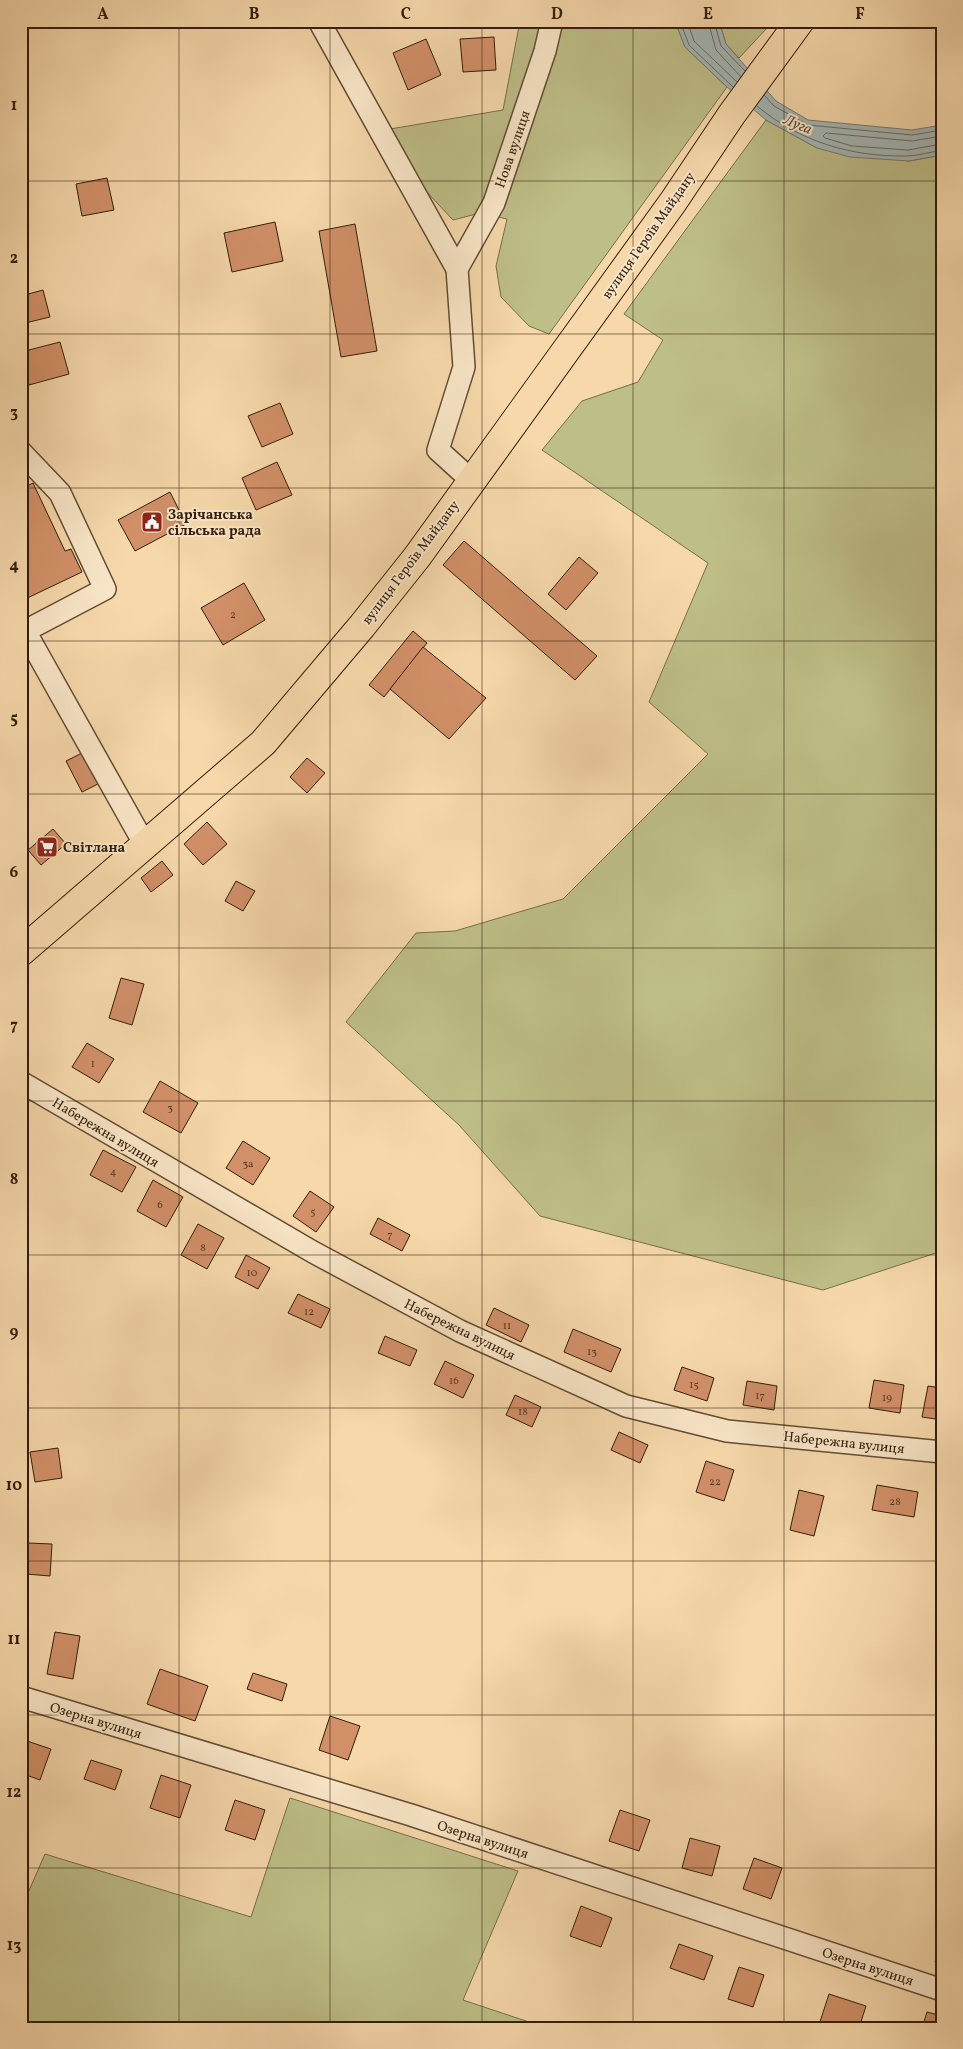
<svg xmlns="http://www.w3.org/2000/svg" width="963" height="2049" viewBox="0 0 963 2049" font-family="Vollkorn,serif">
<style>
.green{fill:#bebe88;stroke:#786e49}
.water{fill:#a3b6b6;stroke:#767971}
.lines{fill:none;stroke-linecap:round;stroke-linejoin:round}
.shore{stroke:#6a6a60;stroke-width:1}
.building{fill:#d29069;stroke:#321d0a}
.minor-casing{stroke:#634c32;stroke-width:24}
.primary-casing{stroke:#321d0a;stroke-width:30}
.minor{stroke:#f9e6c8;stroke-width:21}
.primary{stroke:#f6d8ab;stroke-width:28}
.grid{fill:none;stroke:#321d0a;stroke-width:1;stroke-opacity:0.55}
.labels{text-anchor:middle;stroke-width:4;stroke-linejoin:round;paint-order:stroke}
.number-label{font-size:11px;fill:#5a3a22}
.street-label{font-size:14px;fill:#321d0a;stroke:#f9e6c8}
.poi-label{font-size:14px;font-weight:bold;fill:#321d0a;stroke:#f9e6c8;text-anchor:start}
.water-label{font-size:15px;font-style:italic;fill:#544b3e;stroke:#f9e6c8}
.neatline{fill:none;stroke:#321d0a;stroke-width:2}
.grid-label{font-size:16px;text-anchor:middle;font-weight:bold;fill:#321d0a}
</style>
<rect width="100%" height="100%" fill="#f6d8ab"/>
<filter id="stains"><feTurbulence type="fractalNoise" baseFrequency=".004" numOctaves="4"/><feColorMatrix values="0 0 0 0 .2 0 0 0 0 .09 0 0 0 0 .02 0 0 0 .5 -.17"/></filter>
<radialGradient id="worn" r=".72"><stop offset=".6" stop-color="#630" stop-opacity="0"/><stop offset="1" stop-color="#630" stop-opacity=".3"/></radialGradient>
<g class="green">
<path d="M520 21H675L685 47 727 87 549 334 529 326 501 297 496 266 507 219 480 213 453 220 424 189 390 129 503 110Z"/>
<path d="M719 21H771L768 27 739 58 726 44Z"/>
<path d="M766 120 817 148 909 161 942 155V1251L823 1290 540 1216 459 1125 346 1022 416 933 455 931 563 899 708 754 649 702 708 563 542 450 582 401 638 382 663 340 624 314Z"/>
<path d="M290 1798 518 1871 463 2000 547 2028H21V1909L45 1854 251 1917Z"/>
</g>
<path class="water" d="M675 21H719L726 44 776 101 808 120 912 130 942 125V155L909 161 850 157 817 148 766 120 727 87 685 47Z"/>
<g class="lines">
<g class="shore">
<path d="M680 21 689 45 733 87"/>
<path d="M687 21 694 41 737 82"/>
<path d="M708 21 716 50 741 77"/>
<path d="M714 21 721 46 745 71"/>
<path d="M764 95 774 106 808 125 912 135 942 130"/>
<path d="M757 106C800 142 852 157 907 156 919 156 930 151 942 151"/>
<path d="M942 136 912 141 826 133 823 136 825 138 852 146 908 150 942 144"/>
</g>
</g>
<g class="building">
<path d="M494 37 496 70 463 72 460 39Z"/>
<path d="M426 39 441 75 408 90 393 53Z"/>
<path d="M107 178 114 210 82 216 76 184Z"/>
<path d="M275 222 283 261 232 272 224 233Z"/>
<path d="M355 224 377 351 341 357 319 231Z"/>
<path d="M43 290 50 317 21 324V296Z"/>
<path d="M60 342 69 374 29 385 21 352Z"/>
<path d="M280 403 293 434 262 447 248 416Z"/>
<path d="M277 462 292 495 256 510 242 478Z"/>
<path d="M33 483 65 551 71 549 82 572 21 601V489Z"/>
<path d="M170 492 186 524 135 551 118 520Z"/>
<path d="M464 541 597 656 575 680 443 565Z"/>
<path d="M579 557 598 573 566 610 548 594Z"/>
<path d="M244 583 265 620 223 645 201 608Z"/>
<path d="M413 631 427 643 384 697 369 685Z"/>
<path d="M423 647 486 698 449 739 390 689Z"/>
<path d="M84 752 100 783 82 792 66 761Z"/>
<path d="M307 758 325 773 307 793 290 777Z"/>
<path d="M207 822 227 844 203 865 184 844Z"/>
<path d="M53 829 66 844 41 865 28 850Z"/>
<path d="M162 861 173 875 151 892 141 878Z"/>
<path d="M236 881 255 891 243 911 225 901Z"/>
<path d="M121 978 144 984 132 1025 109 1018Z"/>
<path d="M87 1043 114 1059 99 1083 72 1067Z"/>
<path d="M160 1081 198 1103 181 1133 143 1112Z"/>
<path d="M243 1141 270 1158 253 1185 226 1168Z"/>
<path d="M103 1150 136 1167 122 1192 90 1175Z"/>
<path d="M153 1180 183 1197 166 1227 137 1211Z"/>
<path d="M310 1191 334 1207 316 1232 293 1216Z"/>
<path d="M378 1218 410 1235 402 1251 370 1234Z"/>
<path d="M198 1224 224 1238 207 1269 181 1255Z"/>
<path d="M246 1255 270 1268 258 1289 235 1277Z"/>
<path d="M298 1294 330 1309 321 1328 288 1313Z"/>
<path d="M494 1308 529 1325 521 1342 486 1325Z"/>
<path d="M573 1329 621 1349 611 1372 564 1352Z"/>
<path d="M385 1336 417 1350 410 1366 378 1353Z"/>
<path d="M445 1361 474 1375 463 1398 434 1384Z"/>
<path d="M682 1367 714 1378 707 1401 674 1390Z"/>
<path d="M874 1380 904 1385 900 1413 869 1408Z"/>
<path d="M747 1381 777 1386 774 1410 743 1405Z"/>
<path d="M928 1386 942 1388V1420L922 1417Z"/>
<path d="M515 1395 541 1407 532 1427 506 1415Z"/>
<path d="M619 1432 648 1445 640 1463 611 1450Z"/>
<path d="M58 1448 62 1478 35 1482 30 1452Z"/>
<path d="M706 1461 734 1470 724 1501 696 1492Z"/>
<path d="M877 1485 918 1492 914 1517 872 1510Z"/>
<path d="M799 1490 824 1496 814 1536 790 1530Z"/>
<path d="M942 1506V1536L937 1535Z"/>
<path d="M28 1543 52 1544 50 1576 26 1574Z"/>
<path d="M55 1632 80 1636 73 1679 47 1674Z"/>
<path d="M160 1669 208 1686 195 1721 147 1704Z"/>
<path d="M253 1673 287 1684 282 1701 247 1689Z"/>
<path d="M330 1716 360 1726 348 1760 319 1750Z"/>
<path d="M21 1739 51 1749 40 1780 21 1773Z"/>
<path d="M91 1760 122 1770 115 1790 84 1779Z"/>
<path d="M161 1775 191 1785 180 1818 150 1808Z"/>
<path d="M235 1800 265 1810 255 1840 225 1830Z"/>
<path d="M620 1810 650 1820 639 1851 609 1841Z"/>
<path d="M690 1838 720 1846 712 1876 682 1868Z"/>
<path d="M754 1858 782 1868 771 1899 743 1889Z"/>
<path d="M581 1906 612 1918 601 1947 570 1936Z"/>
<path d="M942 1943V1964L935 1962Z"/>
<path d="M679 1944 713 1956 704 1980 670 1968Z"/>
<path d="M739 1967 764 1975 753 2007 728 1999Z"/>
<path d="M829 1994 866 2006 859 2028H818Z"/>
<path d="M927 2012 942 2016V2028H922Z"/>
</g>
<g class="lines">
<g class="minor-casing">
<g id="minor">
<path d="M319 21 457 269 464 367 438 450 471 480"/>
<path d="M457 269 494 203 545 51 552 21"/>
<path d="M21 452 60 493 105 589 25 631 145 845"/>
<path d="M21 1082 313 1252 460 1331 626 1406 727 1431 942 1452"/>
<path d="M21 1697 411 1815 942 1990"/>
</g>
</g>
<g class="primary-casing">
<path id="primary" d="M21 952 263 743 362 626 417 557 673 202 732 114 800 21"/>
</g>
<use href="#minor" class="minor"/>
<use href="#primary" class="primary"/>
</g>
<path class="grid" d="M179 21V2028M330 21V2028M482 21V2028M633 21V2028M784 21V2028M21 181H942M21 334H942M21 488H942M21 641H942M21 794H942M21 948H942M21 1101H942M21 1255H942M21 1408H942M21 1561H942M21 1715H942M21 1868H942"/>
<defs>
<g id="civic-square" transform="scale(1.125)"><rect x="-9" y="-9" width="18" height="18" rx="4" fill="#8f2418" stroke="#f9e6c8"/><path d="M-.6-6.5H3V-4.5H.6V-3L4-1V1h2V6H-6V1h2V-1L-.6-3ZM-1.2 2.5V6h2.4V2.5Z" fill="#fff"/></g>
<g id="supermarket-square" transform="scale(1.125)"><rect x="-9" y="-9" width="18" height="18" rx="4" fill="#8f2418" stroke="#f9e6c8"/><path d="M-6-5.5h2.5l.6 2H6L4.5 2H-2.5L-4.4-4H-6ZM-1.5 3.2a1.3 1.3 0 1 0 .1 0ZM3 3.2a1.3 1.3 0 1 0 .1 0Z" fill="#fff"/></g>
</defs>
<g fill-rule="evenodd">
<use href="#civic-square" x="152" y="522"/>
<use href="#supermarket-square" x="47" y="847"/>
</g>
<g class="labels">
<g class="number-label">
<text x="233" y="618">2</text>
<text x="93" y="1067">1</text>
<text x="170" y="1111">3</text>
<text x="248" y="1167">3а</text>
<text x="113" y="1175">4</text>
<text x="160" y="1208">6</text>
<text x="313" y="1215">5</text>
<text x="390" y="1238">7</text>
<text x="203" y="1251">8</text>
<text x="252" y="1276">10</text>
<text x="309" y="1315">12</text>
<text x="507" y="1329">11</text>
<text x="592" y="1355">13</text>
<text x="454" y="1384">16</text>
<text x="694" y="1388">15</text>
<text x="760" y="1399">17</text>
<text x="887" y="1401">19</text>
<text x="523" y="1415">18</text>
<text x="715" y="1485">22</text>
<text x="895" y="1505">28</text>
</g>
<g class="street-label">
<text transform="translate(512 149) rotate(-71)" y="5">Нова вулиця</text>
<text transform="translate(648 235) rotate(-55)" y="5">вулиця Героїв Майдану</text>
<text transform="translate(410 562) rotate(-53)" y="5">вулиця Героїв Майдану</text>
<text transform="translate(106 1132) rotate(31)" y="5">Набережна вулиця</text>
<text transform="translate(460 1329) rotate(26)" y="5">Набережна вулиця</text>
<text transform="translate(844 1442) rotate(6)" y="5">Набережна вулиця</text>
<text transform="translate(96 1720) rotate(17)" y="5">Озерна вулиця</text>
<text transform="translate(483 1839) rotate(18)" y="5">Озерна вулиця</text>
<text transform="translate(868 1966) rotate(18)" y="5">Озерна вулиця</text>
</g>
<g class="poi-label">
<text x="168" y="519">Зарічанська<tspan x="168" dy="16">сільська рада</tspan></text>
<text x="63" y="852">Світлана</text>
</g>
<g class="water-label">
<text transform="translate(798 124) rotate(23)" y="5">Луга</text>
</g>
</g>
<rect width="963" height="2049" fill="none" stroke="#f6d8ab" stroke-width="55"/>
<rect x="28" y="28" width="908" height="1994" class="neatline"/>
<g class="grid-label">
<text x="103" y="19">A</text>
<text x="254" y="19">B</text>
<text x="406" y="19">C</text>
<text x="557" y="19">D</text>
<text x="708" y="19">E</text>
<text x="860" y="19">F</text>
<text x="14" y="110">1</text>
<text x="14" y="263">2</text>
<text x="14" y="417">3</text>
<text x="14" y="570">4</text>
<text x="14" y="723">5</text>
<text x="14" y="877">6</text>
<text x="14" y="1030">7</text>
<text x="14" y="1184">8</text>
<text x="14" y="1337">9</text>
<text x="14" y="1490">10</text>
<text x="14" y="1644">11</text>
<text x="14" y="1797">12</text>
<text x="14" y="1950">13</text>
</g>
<rect width="100%" height="100%" filter="url(#stains)"/>
<rect width="100%" height="100%" fill="url(#worn)"/>
</svg>
